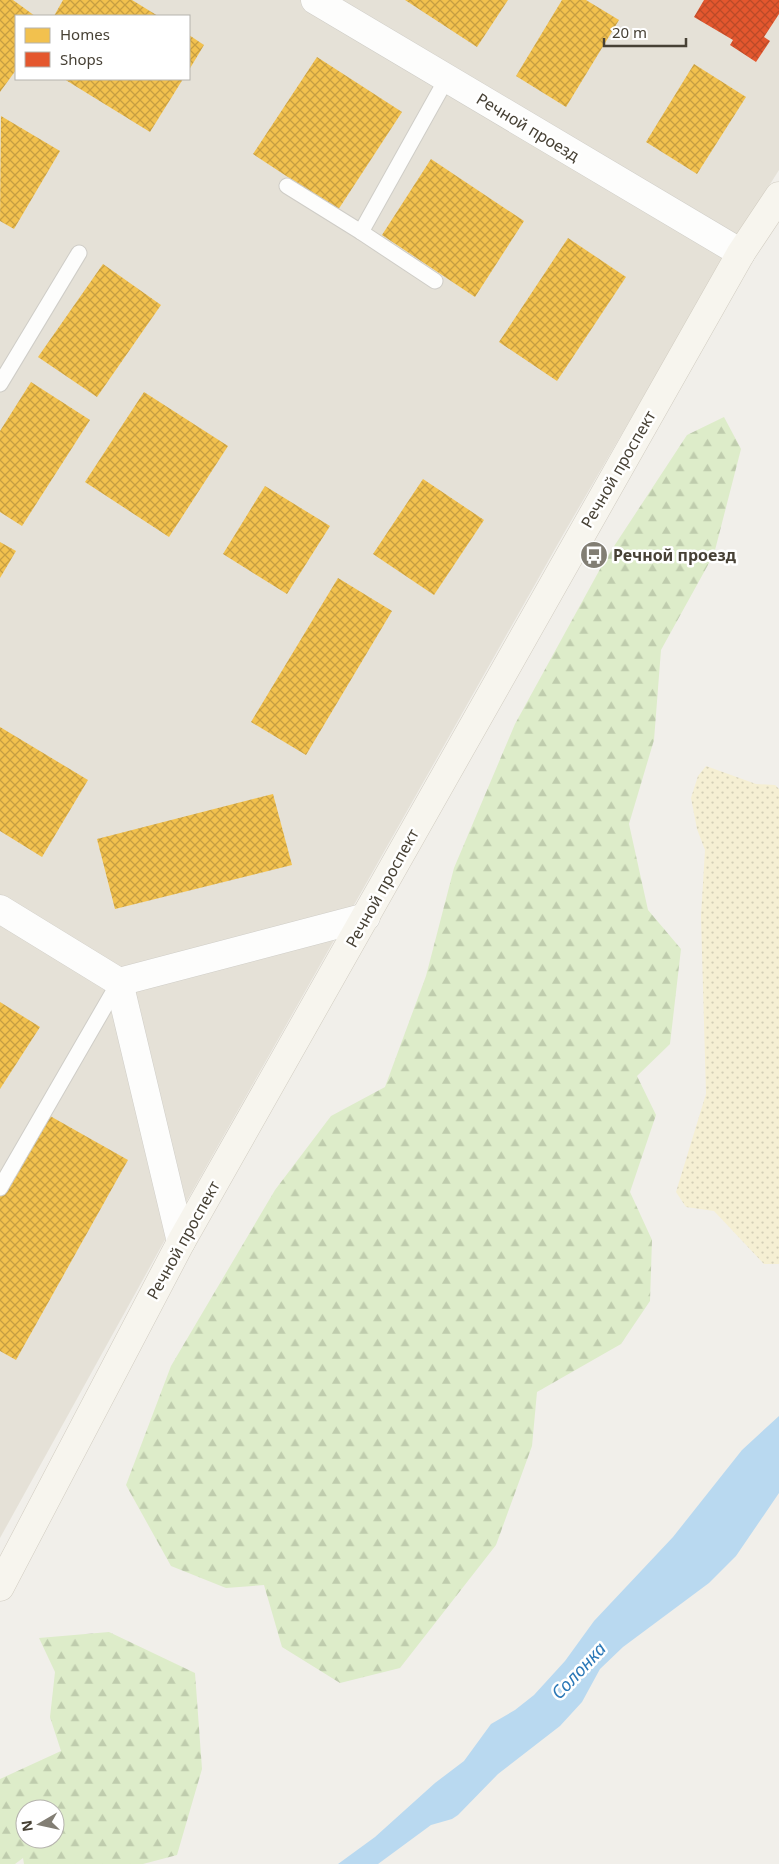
<svg xmlns="http://www.w3.org/2000/svg" width="779" height="1864" viewBox="0 0 779 1864" font-family="'Noto Sans',sans-serif">
<style>
.residential{fill:#e5e1d7;fill-rule:evenodd}
.forest{fill:url(#forest-firs);fill-rule:evenodd}
.sand{fill:url(#sand-dots)}
.water{fill:#b9d9f0}
.homes{fill:url(#homes-cross-hatch)}
.shops{fill:url(#shops-cross-hatch)}
.lines{fill:none;stroke-linecap:round;stroke-linejoin:round}
.lane-casing{stroke:#cfcdc7;stroke-width:17}
.street-casing{stroke:#cfcdc7;stroke-width:29}
.secondary-casing{stroke:#d1ccc1;stroke-width:29}
.lane{stroke:#fdfdfc;stroke-width:15}
.street{stroke:#fdfdfc;stroke-width:28}
.secondary{stroke:#f7f5ee;stroke-width:28}
.labels{text-anchor:middle;stroke-width:5;stroke-linejoin:round;paint-order:stroke}
.street-label{font-size:16px;fill:#474135;stroke:#fff}
.poi-label{font-size:16px;font-weight:bold;fill:#474135;stroke:#fff;text-anchor:start}
.water-label{font-size:18px;font-style:italic;fill:#2b78b7;stroke:#fff}
</style>
<defs>
<pattern id="forest-firs" width="22" height="20" patternUnits="userSpaceOnUse" patternTransform="scale(1.25)"><rect width="22" height="20" fill="#ddecc9"/><path d="M5 1l3.5 6h-7zM16 11l3.5 6h-7z" fill="#bfccad"/></pattern>
<pattern id="sand-dots" width="8" height="8" patternUnits="userSpaceOnUse" patternTransform="scale(1.25)"><rect width="8" height="8" fill="#f5efd3"/><path d="M2 2h.1M6 6h.1" fill="none" stroke="#d3ceb6" stroke-width="1.8" stroke-linecap="round"/></pattern>
<pattern id="homes-cross-hatch" width="8" height="8" patternUnits="userSpaceOnUse" patternTransform="scale(1.25)"><rect width="8" height="8" fill="#f2c14e"/><path d="M0 0l8 8M0 8l8-8" fill="none" stroke="#c69e42"/></pattern>
<pattern id="shops-cross-hatch" width="8" height="8" patternUnits="userSpaceOnUse" patternTransform="scale(1.25)"><rect width="8" height="8" fill="#e4572e"/><path d="M0 0l8 8M0 8l8-8" fill="none" stroke="#bb4a28"/></pattern>
</defs>
<rect width="100%" height="100%" fill="#f1efea"/>
<path class="residential" d="M0 0H779V170L730 248 564 533 167 1236 0 1538ZM16 16H189V79H16Z"/>
<g class="forest">
<path d="M724 417 741 449 714 554 661 650 654 740 629 824 648 910 681 949 670 1044 637 1076 656 1115 630 1192 652 1240 650 1301 621 1344 537 1392 532 1446 496 1545 400 1668 340 1683 282 1647 264 1585 226 1588 171 1566 126 1485 171 1366 275 1190 331 1116 385 1087 426 976 454 868 515 724 605 560 687 435Z"/>
<path d="M109 1632 195 1673 202 1769 177 1855 143 1864H24L23 1858 15 1864H0V1779L61 1751 50 1717 55 1672 39 1638ZM25 1809H55V1839H25Z"/>
</g>
<path class="sand" d="M706 766 756 784 775 785 779 789V1264H764L714 1211 686 1207 676 1192 706 1094 701 916 705 850 697 829 691 798 698 776Z"/>
<path class="water" d="M779 1416V1493L736 1556 709 1583 623 1647 600 1669 582 1702 560 1726 498 1774 458 1815 452 1819 431 1825 378 1864H338L375 1837 435 1783 464 1761 491 1724 515 1710 534 1695 565 1661 594 1621 673 1537 742 1450Z"/>
<g class="homes">
<path d="M0 0H13L35 16H16V70L0 92Z"/>
<path d="M63 0H132L158 16H54Z"/>
<path d="M405 0H508L477 47Z"/>
<path d="M562 0H586L619 20 566 107 516 76Z"/>
<path d="M189 35 204 45 189 70Z"/>
<path d="M317 57 402 112 338 210 253 154Z"/>
<path d="M694 64 746 97 697 174 646 142Z"/>
<path d="M64 79H183L150 132Z"/>
<path d="M1 116 60 151 14 229 0 221Z"/>
<path d="M431 159 524 221 475 297 382 235Z"/>
<path d="M568 238 626 277 557 381 499 342Z"/>
<path d="M103 264 161 305 97 397 38 357Z"/>
<path d="M31 382 90 420 22 526 0 512V431Z"/>
<path d="M144 392 228 446 169 537 85 482Z"/>
<path d="M423 479 484 520 434 595 373 554Z"/>
<path d="M265 486 330 526 287 594 223 554Z"/>
<path d="M0 542 16 551 0 578Z"/>
<path d="M338 578 392 611 306 755 251 722Z"/>
<path d="M0 727 88 780 42 857 0 831Z"/>
<path d="M273 794 292 865 115 909 97 839Z"/>
<path d="M0 1002 40 1027 0 1089Z"/>
<path d="M43 1112 128 1160 16 1360 0 1351V1188Z"/>
</g>
<path class="shops" d="M704 0H779V14L764 37 770 41 756 62 730 45 733 40 694 17Z"/>
<g class="lines">
<g class="lane-casing">
<g id="lane">
<path d="M287 186 361 232"/>
<path d="M435 281 361 232 447 78"/>
<path d="M0 384 79 253"/>
<path d="M0 1188 119 982"/>
</g>
</g>
<g class="street-casing">
<g id="street">
<path d="M315 0 741 253"/>
<path d="M0 909 119 982"/>
<path d="M119 982 181 1242"/>
<path d="M119 982 366 917"/>
</g>
</g>
<g class="secondary-casing">
<path id="secondary" d="M0 1587 181 1242 741 253 779 196"/>
</g>
<use href="#lane" class="lane"/>
<use href="#street" class="street"/>
<use href="#secondary" class="secondary"/>
</g>
<defs>
<g id="bus-disc" transform="scale(1.4375)"><circle r="9.5" fill="#827e74" stroke="#fff"/><path d="M-5-6H5V4H4V6H2V4H-2V6H-4V4H-5ZM-3.5-4V0h7V-4ZM-3.5 1.2v1.5H-2V1.2ZM2 1.2v1.5H3.5V1.2Z" fill="#fff"/></g>
</defs>
<g fill-rule="evenodd">
<use href="#bus-disc" x="594" y="555"/>
</g>
<g class="labels">
<g class="street-label">
<text transform="translate(528 127) rotate(31)" y="6">Речной проезд</text>
<text transform="translate(618 469) rotate(-60)" y="6">Речной проспект</text>
<text transform="translate(382 888) rotate(-61)" y="6">Речной проспект</text>
<text transform="translate(183 1240) rotate(-61)" y="6">Речной проспект</text>
</g>
<g class="poi-label">
<text x="613" y="561">Речной проезд</text>
</g>
<g class="water-label">
<text transform="translate(579 1671) rotate(-47)" y="6">Солонка</text>
</g>
</g>
<rect x="15" y="15" width="175" height="65" fill="#ffffff" stroke="#b5b3ae"/>
<rect x="25" y="28" width="25" height="15" fill="#f2c14e" stroke="#b5b3ae"/>
<text x="60" y="40" font-size="15" fill="#474135">Homes</text>
<rect x="25" y="52" width="25" height="15" fill="#e4572e" stroke="#b5b3ae"/>
<text x="60" y="65" font-size="15" fill="#474135">Shops</text>
<g transform="translate(40 1824) rotate(261)"><circle r="24" fill="#ffffff" stroke="#b5b3ae"/>
<path d="M0-4L9 19L0 12L-9 19Z" fill="#827e74"/>
<text y="-8" font-size="14" font-weight="bold" text-anchor="middle" fill="#474135">N</text>
</g>
<path d="M604 38v8h82v-8" fill="none" stroke="#474135" stroke-width="2.5"/>
<text x="612" y="38" font-size="15" fill="#474135" stroke="#ffffff" stroke-width="4" paint-order="stroke">20 m</text>
</svg>
